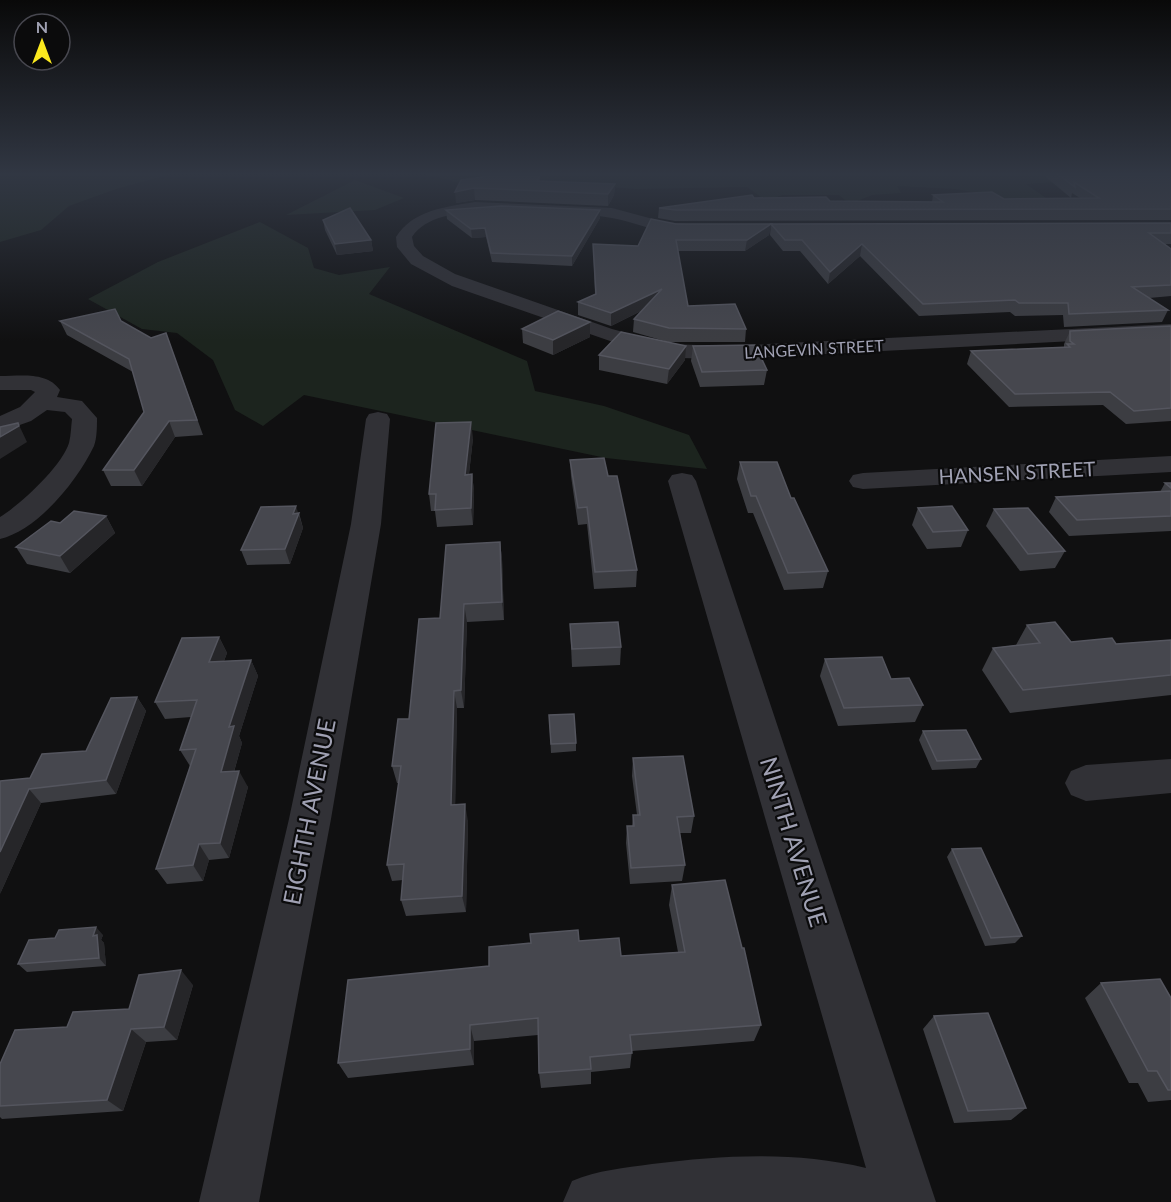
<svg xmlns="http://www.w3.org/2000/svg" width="1171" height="1202" viewBox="0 0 1171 1202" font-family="Lato,sans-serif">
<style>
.green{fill:#1c241e}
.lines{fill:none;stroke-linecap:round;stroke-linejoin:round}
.minor{fill:#313136;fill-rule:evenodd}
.wall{fill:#3c3d42}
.shaded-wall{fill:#262629}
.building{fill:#46474e;stroke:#54555e;stroke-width:1.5}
.labels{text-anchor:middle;stroke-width:4.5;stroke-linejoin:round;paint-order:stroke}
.far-street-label{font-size:16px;fill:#a0a1b3;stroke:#0b0b0c}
.street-label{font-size:20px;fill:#a0a1b3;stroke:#0b0b0c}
.near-street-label{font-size:24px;fill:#a0a1b3;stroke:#0b0b0c}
</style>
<rect width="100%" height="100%" fill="#101011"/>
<g class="green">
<path d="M0 173H175L116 189 69 206 41 230 0 242Z"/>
<path d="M419 173H1061L1076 181 1026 184 1046 198 1044 206 956 189 897 186 901 193 872 195 850 204 839 195H783L765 200 747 187 637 189 499 179 460 183Z"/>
<path d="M355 180 404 198 375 210 286 215Z"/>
<path d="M260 222 308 248 314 268 339 275 390 267 369 294 527 361 535 391 604 406 689 435 707 469 606 458 304 395 263 426 235 410 213 360 177 333 142 329 88 299 158 262Z"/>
</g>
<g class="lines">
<g class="minor">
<path d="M475 202 612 208 664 222 698 225 700 228 698 231C668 239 640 223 612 218 593 214 572 216 552 215 517 213 435 201 412 237L414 246 423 256 455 274 612 329 668 344 727 346 1171 324V336L727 359 678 358 633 349 452 286 411 264 397 247 396 237C413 210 445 207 475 202Z"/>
<path d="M0 376C20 376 47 371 60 390L57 397 82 401 97 418C97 426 97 438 94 446 78 480 38 530 0 539V517C20 505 62 466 69 443 71 435 71 427 72 419L65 412 47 410 31 421 0 432V416L20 407 35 392 31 390H0Z"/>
<path d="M378 412 387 414 390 419 381 524 331 819 259 1202H199L289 819 351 524 366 419 369 414Z"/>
<path d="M1171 456V472L863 489 853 487 849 481 853 475 863 473Z"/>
<path d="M682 473 692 475 696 481 936 1202H563L572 1181C598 1170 624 1168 652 1164 724 1155 796 1151 866 1168L668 481 672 475Z"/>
<path d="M1171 759V793L1086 801 1071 795 1065 783 1071 771 1086 765Z"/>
</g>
</g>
<g class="wall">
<path d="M1041 173H1171V220L675 221 658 218 659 208 754 198 830 201 932 202 933 195 1004 199 1080 198 1072 193 1071 198Z"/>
<path d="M540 175V181L615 184 614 195 608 206 475 200 456 203 483 177Z"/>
<path d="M446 210 600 218 572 266 492 262 486 237 472 238 447 219Z"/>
<path d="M323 220 371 240 373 251 337 255 325 230Z"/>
<path d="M1171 223V244H1165L1171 249V296L1149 298 1168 310 1162 322 1064 327 1063 315 1015 316 1010 312 919 316 860 256 828 284 800 251H783L770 235 771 224Z"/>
<path d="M676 224H771L769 235 745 251H678L688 306 746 329 745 342H668L633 332 634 319 641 311 611 326 578 315V302L595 294 593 244 638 246Z"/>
<path d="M60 321H121L151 338 166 333 203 435 175 437 142 486H111L103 470 144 412 133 372 67 335Z"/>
<path d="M1171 326V421L1126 424 1103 405 1009 407 967 364 971 351 1064 347V344L1070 331Z"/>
<path d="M522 329 590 337 553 355 523 343Z"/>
<path d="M693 346 767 370 764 385 700 387 691 361Z"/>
<path d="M599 355 685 360 667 384 599 370Z"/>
<path d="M473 438 469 474H472L474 491 473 525 437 527 435 511H431L429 494Z"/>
<path d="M570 460 608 476 637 570 636 587 594 589 587 524 578 525 571 476Z"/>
<path d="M740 462 791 498 828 571 823 588 784 590 753 513H748L737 479Z"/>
<path d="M1165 483H1171V531L1069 536 1049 512 1056 497 1160 492Z"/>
<path d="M918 508 968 530 961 547 927 549 912 525Z"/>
<path d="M994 509 1065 551 1055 568 1020 571 986 526Z"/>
<path d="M299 513 303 528 290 564 247 565 241 550Z"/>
<path d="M106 516 115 533 70 573 27 564 16 547 60 523Z"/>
<path d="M500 542 502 559 504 620 467 622 464 708H457L455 805 468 821 466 912 406 916 401 900 403 880 392 881 387 865 399 783H397L392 766 409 719 440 618Z"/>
<path d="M570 624 621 647 620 665 572 667Z"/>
<path d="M1027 625 1071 642 1116 644 1171 640V695L1010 713 982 670 993 648 1016 645Z"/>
<path d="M219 637 227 653 224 661 251 660 258 676 239 736 242 743 234 772 248 787 229 858 209 860 203 881 167 884 156 869 190 766 180 750 191 717 165 719 155 702Z"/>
<path d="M825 659 891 679 923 705 915 722 838 726 820 676Z"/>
<path d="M137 697 146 711 116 794 41 803 0 894 30 778 86 751Z"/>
<path d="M549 715 576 743V751L551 753Z"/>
<path d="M923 731 981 759 976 768 932 770 919 740Z"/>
<path d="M633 758 694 816 691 833H680L685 865 682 881 630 884 626 843 627 826H632L633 815H637L632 776Z"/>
<path d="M952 849 1022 936 1015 943 985 946 947 857Z"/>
<path d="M672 885 761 1025 754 1041 632 1051 630 1068 591 1072V1084L541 1088 539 1073 538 1035 474 1041V1065L348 1078 338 1063 489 966 579 941 621 956 678 952 669 905Z"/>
<path d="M103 935 101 940 104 943 106 966 27 972 18 964Z"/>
<path d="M1101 983 1171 998V1100L1148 1102 1138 1083H1129L1085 998Z"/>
<path d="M193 985 177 1040 146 1042 123 1111 2 1119 0 1117V1064L67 1027 129 1009Z"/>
<path d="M934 1016 1026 1108 1011 1120 954 1123 923 1029Z"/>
</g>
<g class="shaded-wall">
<path d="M615 184 614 195 608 206V194Z"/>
<path d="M474 188 475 200 456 203 455 192Z"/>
<path d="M600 210V218L572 266V256Z"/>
<path d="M771 224 769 235 745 251 747 240Z"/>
<path d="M485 228 486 237 472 238 471 229Z"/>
<path d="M371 240 373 251 337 255 335 244Z"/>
<path d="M862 244 860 256 828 284 830 272Z"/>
<path d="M662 289 661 301 611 326V313Z"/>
<path d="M590 322V337L553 355V340Z"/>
<path d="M686 346 685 360 667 384 669 369Z"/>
<path d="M169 421 175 437 142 486 134 470Z"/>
<path d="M471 422 473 438 467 491 465 475Z"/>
<path d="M18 423 27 442 0 459V437Z"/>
<path d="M472 474 474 491 473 525 471 508Z"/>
<path d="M296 506 303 528 290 564 285 549 293 514Z"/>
<path d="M106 516 115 533 70 573 60 556Z"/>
<path d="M500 542 502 559 504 620 502 602Z"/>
<path d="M464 604 467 622 464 708 461 690Z"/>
<path d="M219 637 227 653 217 679 209 662Z"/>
<path d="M251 660 258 676 239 736 242 743 229 789 221 772 229 727Z"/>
<path d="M454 691 457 708 455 822 451 805Z"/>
<path d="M137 697 146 711 116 794 106 780Z"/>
<path d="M239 771 248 787 229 858 220 843Z"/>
<path d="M29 789 41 803 0 894V852Z"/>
<path d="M465 804 468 821 466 912 462 896Z"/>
<path d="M199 844 209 860 203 881 193 865Z"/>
<path d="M96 927 103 935 101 940 104 943 106 966 99 958 93 936Z"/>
<path d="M181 970 193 985 177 1040 164 1027Z"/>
<path d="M470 1025 474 1041V1065L470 1049Z"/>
<path d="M131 1029 146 1042 123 1111 107 1100Z"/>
</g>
<g class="building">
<path d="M1056 173H1171V209L676 210 659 208 752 195 754 198 826 197 830 201 943 202 933 195 992 192 1004 199 1099 198 1074 182 1075 187Z"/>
<path d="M484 175H540L537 181 615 184 608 194 474 188 455 192 461 180 483 177Z"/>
<path d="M501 206 600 210 572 256 491 253 485 228 471 229 446 210Z"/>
<path d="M350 208 371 240 335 244 323 220Z"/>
<path d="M651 219 676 224H771L747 240H676L688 306 735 304 746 329 669 328 634 319 662 289 611 313 578 302 596 294 593 244 638 246Z"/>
<path d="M1171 223V233H1149L1171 249V285L1132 287 1168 310 1069 314 1068 303H1019L1015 300 923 304 862 244 830 272 802 240H785L771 224Z"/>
<path d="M115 309 121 321 151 338 166 333 197 420 169 421 134 470H103L144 412 129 359 60 321Z"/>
<path d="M558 311 590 322 553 340 522 329Z"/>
<path d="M1171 326V408L1134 411 1110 392 1015 394 971 351 1070 347 1067 344H1074L1070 341V331Z"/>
<path d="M621 332 686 346 669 369 599 355Z"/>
<path d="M755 345 767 370 702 372 693 346Z"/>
<path d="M471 422 465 475 472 474 471 508 435 510 436 494H429L436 423Z"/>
<path d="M18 423 19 426 0 437V427Z"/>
<path d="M604 458 608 476H617L637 570 595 572 587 507 578 508 570 460Z"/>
<path d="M740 462H777L791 498H794L828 571 788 573 756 496H751Z"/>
<path d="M1165 483H1171V488Z"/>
<path d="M1171 491V516L1077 520 1056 497Z"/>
<path d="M296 506 293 514 299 513 285 549 241 550 261 507Z"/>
<path d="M952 506 968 530 933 532 918 508Z"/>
<path d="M1028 508 1065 551 1028 554 994 509Z"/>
<path d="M74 511 106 516 60 556 16 547 51 521 60 523Z"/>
<path d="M500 542 502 602 464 604 461 690 454 691 451 805 465 804 462 896 401 900 404 864 387 865 401 766H392L398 719H409L419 619 440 618 446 545Z"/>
<path d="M618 622 621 647 572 649 570 624Z"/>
<path d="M1055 622 1071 642 1112 638 1116 644 1171 640V675L1023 690 993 648 1040 643 1027 625Z"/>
<path d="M219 637 209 662 251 660 229 727 234 726 221 772 239 771 220 843 199 844 193 865 156 869 196 749 180 750 197 700 155 702 182 638Z"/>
<path d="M882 657 891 679 909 678 923 705 844 708 825 659Z"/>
<path d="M137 697 106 780 29 789 0 852V781L30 778 42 754 86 751 111 698Z"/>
<path d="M574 714 576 743 551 744 549 715Z"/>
<path d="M966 730 981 759 937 761 923 731Z"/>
<path d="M683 756 694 816 677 817 685 865 631 868 627 826H634L633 815H640L633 758Z"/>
<path d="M981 848 1022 936 991 938 952 849Z"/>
<path d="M725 880 742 948H744L761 1025 630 1035 632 1053 590 1057 591 1069 539 1073 538 1018 470 1025V1049L338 1063 348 980 489 966V947L531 943 530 934 578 930 579 941 619 938 621 956 685 952 672 885Z"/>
<path d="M96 927 93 936 97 935 99 958 18 964 29 940 55 938 59 930Z"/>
<path d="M181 970 164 1027 131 1029 107 1100 0 1106V1064L15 1030 67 1027 73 1012 129 1009 139 975Z"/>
<path d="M1160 979 1171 998V1090H1168L1157 1071H1148L1101 983Z"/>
<path d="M988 1013 1026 1108 968 1111 934 1016Z"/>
</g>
<linearGradient id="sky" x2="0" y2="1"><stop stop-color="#090909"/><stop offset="0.51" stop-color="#313743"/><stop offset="1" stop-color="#313743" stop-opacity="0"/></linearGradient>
<rect width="1171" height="341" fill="url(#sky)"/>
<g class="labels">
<g class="far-street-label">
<text transform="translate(814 349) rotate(-3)" y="6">LANGEVIN STREET</text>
</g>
<g class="street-label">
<text transform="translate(1017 473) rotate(-3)" y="7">HANSEN STREET</text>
</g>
<g class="near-street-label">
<text transform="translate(310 812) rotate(-79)" y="8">EIGHTH AVENUE</text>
<text transform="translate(793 842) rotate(73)" y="8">NINTH AVENUE</text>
</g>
</g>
<g transform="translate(42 42)"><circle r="28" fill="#0b0b0c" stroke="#47474f" stroke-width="1.5"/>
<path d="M0-4.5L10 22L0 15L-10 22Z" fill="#fbe91e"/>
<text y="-9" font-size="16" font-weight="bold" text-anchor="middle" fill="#a0a1b3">N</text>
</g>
</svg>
